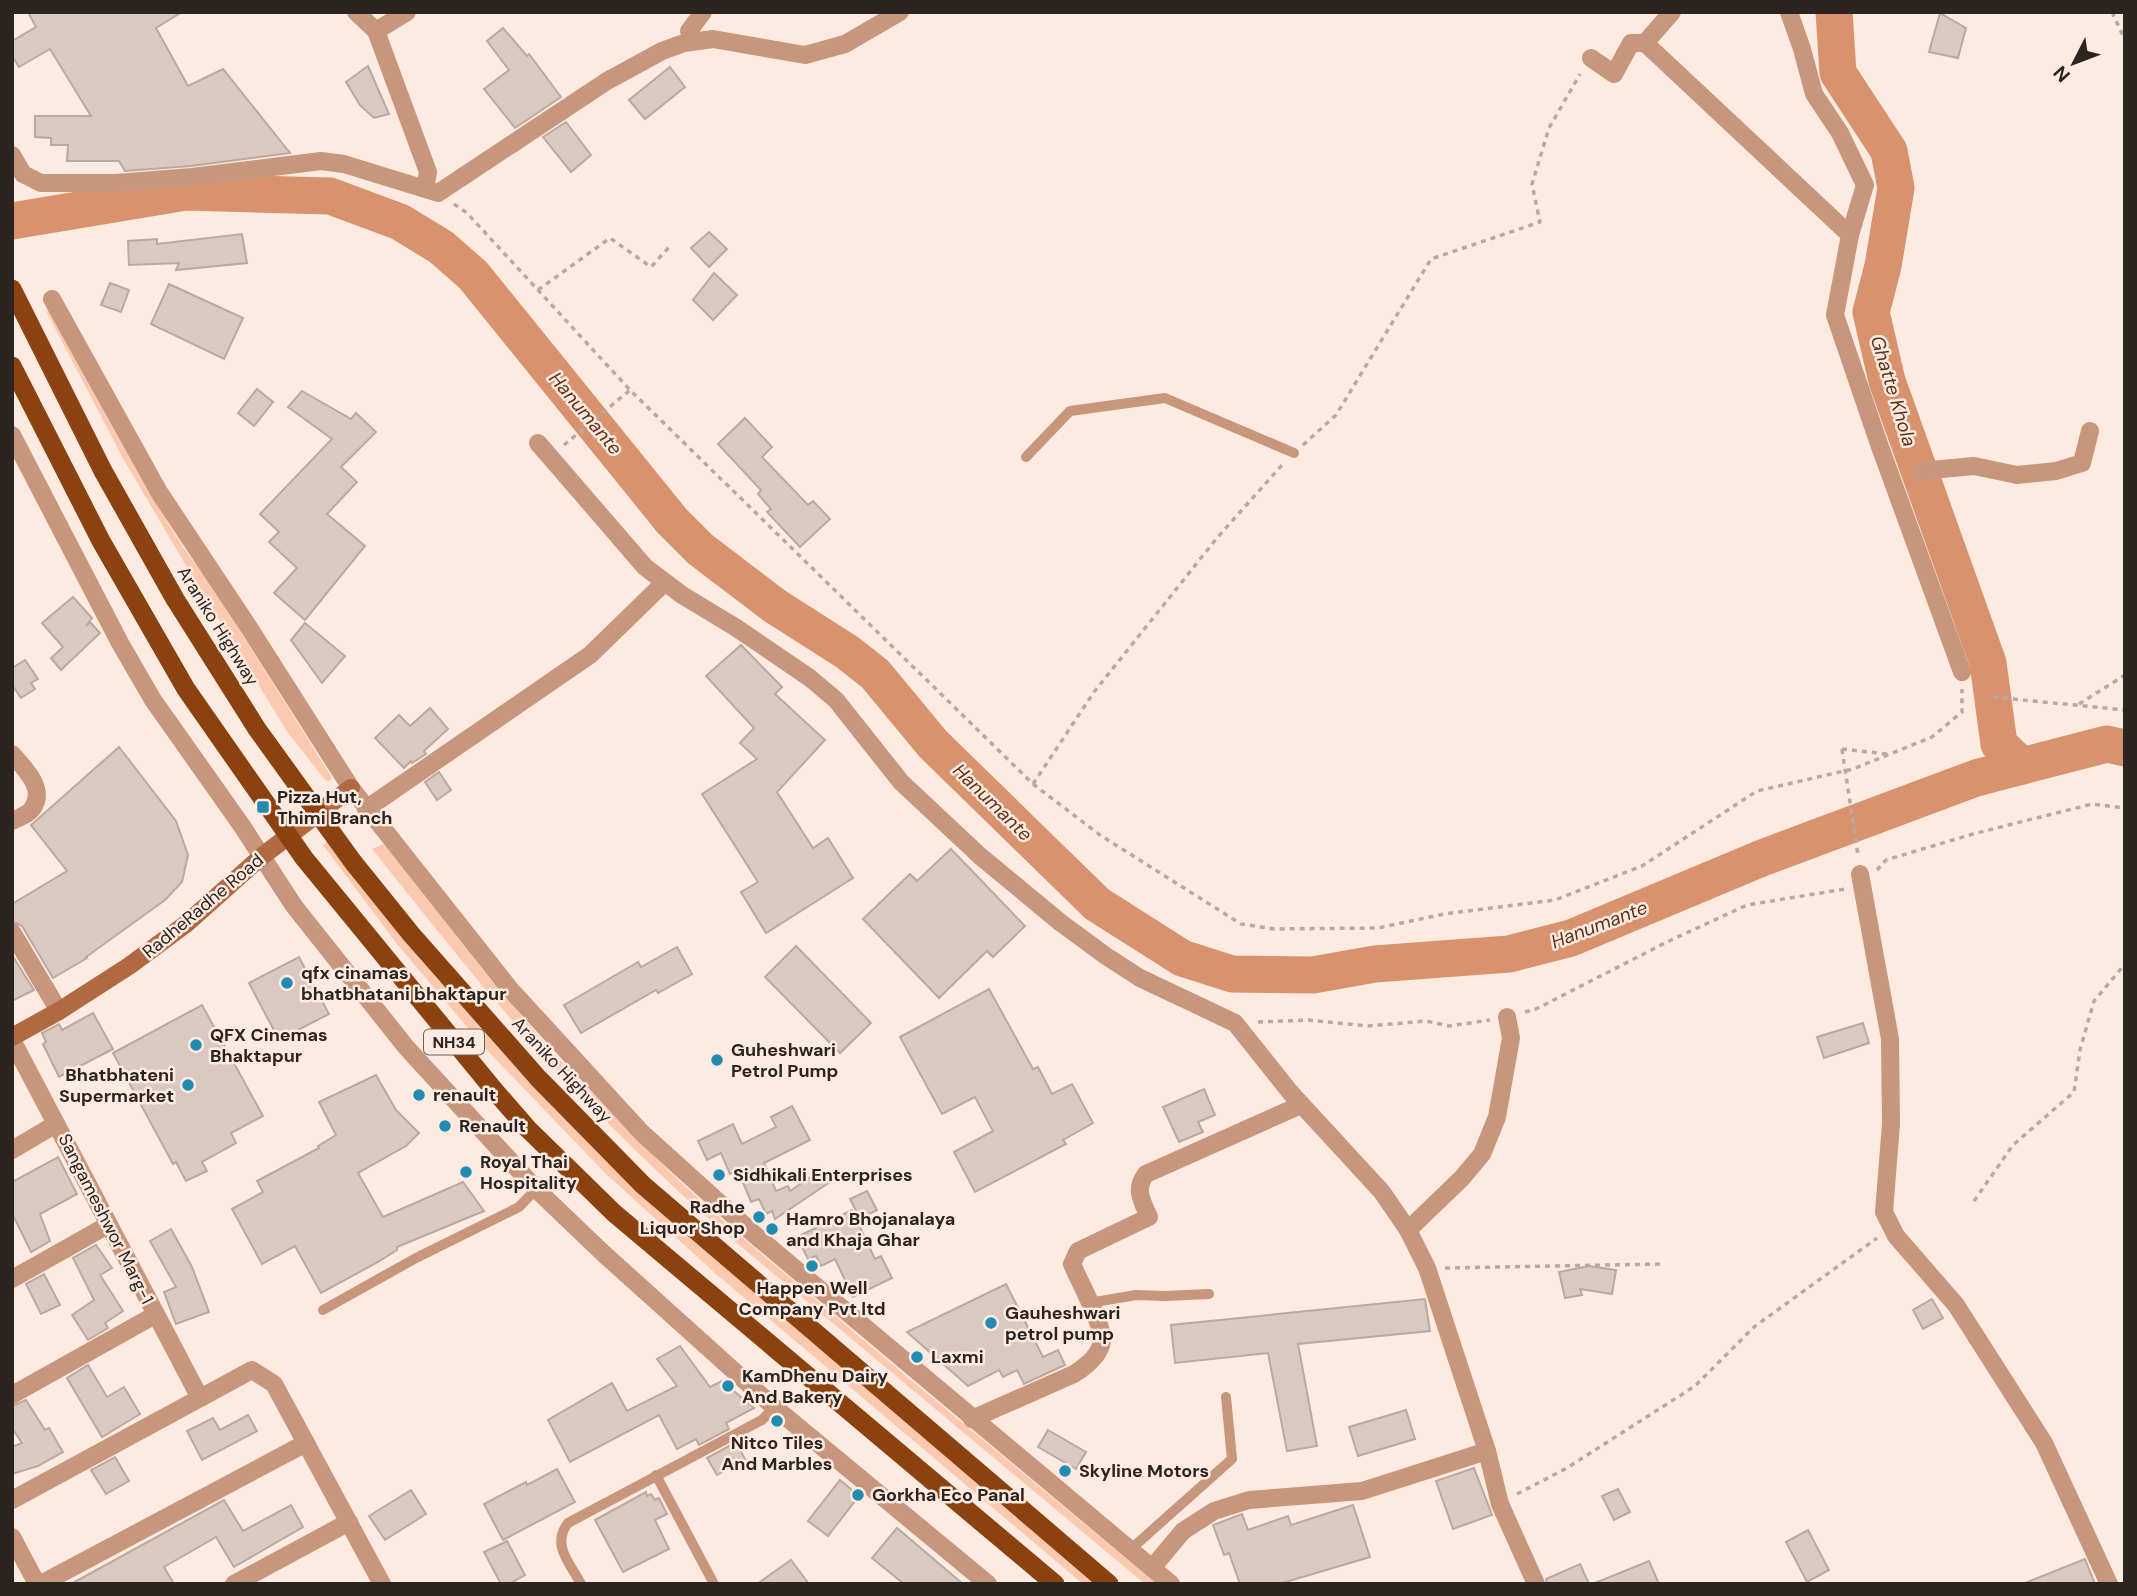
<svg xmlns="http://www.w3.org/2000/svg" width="2137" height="1596" viewBox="0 0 2137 1596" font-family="'DM Sans',sans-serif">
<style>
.green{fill:#fbc9af}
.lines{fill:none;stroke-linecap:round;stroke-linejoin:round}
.river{stroke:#d8936e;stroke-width:37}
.building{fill:#dbc9c0;stroke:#baa9a0;stroke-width:2}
.path{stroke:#b8a9a2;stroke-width:3.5;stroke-dasharray:5 5;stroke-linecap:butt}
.service{stroke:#c8967c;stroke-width:10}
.minor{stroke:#c8967c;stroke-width:18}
.secondary{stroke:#b16941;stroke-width:18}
.trunk{stroke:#8b420e;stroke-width:19}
.path-bridge{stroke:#b8a9a2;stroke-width:3.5;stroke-dasharray:5 5;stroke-linecap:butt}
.poi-dot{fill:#218bb2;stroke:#fdebe1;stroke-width:2.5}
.labels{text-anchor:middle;stroke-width:5;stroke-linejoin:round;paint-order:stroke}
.shield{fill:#fdebe1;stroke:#6a605b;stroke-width:2}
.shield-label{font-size:16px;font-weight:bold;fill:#2b2421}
.street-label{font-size:18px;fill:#2b2421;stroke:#fdebe1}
.poi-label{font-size:18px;font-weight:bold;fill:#2b2421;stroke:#fdebe1;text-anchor:start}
.water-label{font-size:19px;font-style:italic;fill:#5f3117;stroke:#fdebe1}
</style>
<rect width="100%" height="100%" fill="#fdebe1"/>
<g class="green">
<path d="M49 306C82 368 113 431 149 491 166 520 183 551 206 576L332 778 329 781H326L288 733 188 569 124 460 47 313Z"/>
<path d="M328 841 530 1083 1098 1584H1083L716 1274 604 1172 483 1046 397 944 323 845Z"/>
<path d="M383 844 394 854 483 970 553 1053 672 1174 731 1228 918 1386 1157 1584H1145L726 1234C663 1179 603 1120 547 1059 485 992 429 920 372 849Z"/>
</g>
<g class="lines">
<g class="river">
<path d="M1834 12 1838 73 1889 151 1896 188 1883 266 1871 312 1887 381 1988 663 1999 744 2022 766"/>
<path d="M12 221 186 192 330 196 400 222 441 247 473 275 672 521 700 549 775 606 847 652 875 674 933 744 1097 904 1182 958 1232 974 1313 975 1375 964 1509 954 1571 938 1762 858 1976 778 2107 744 2125 748"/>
</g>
</g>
<g class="building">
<path d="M28 12H182L156 28 188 86 223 69 290 153 191 166 125 171 119 161H67L68 145H51V138L35 137V116H91L50 49 19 67 12 56V41L36 27Z"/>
<path d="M1940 13 1966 28 1958 58 1929 52Z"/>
<path d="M503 28 527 56 529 54 561 97 515 128 484 89 509 70 487 41Z"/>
<path d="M368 66 389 114 374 118 360 105 346 82Z"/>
<path d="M670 67 685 87 645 119 629 100Z"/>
<path d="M566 122 591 155 571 172 543 137Z"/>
<path d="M709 232 727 249 709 267 691 248Z"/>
<path d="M242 234 247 263 176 270 179 263 129 265 128 241 157 239V244Z"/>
<path d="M714 273 737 295 713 320 693 300Z"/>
<path d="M110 283 129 290 121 312 101 305Z"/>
<path d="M169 284 243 318 224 359 151 324Z"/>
<path d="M257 389 273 402 254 426 238 413Z"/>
<path d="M302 391 351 419 356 413 376 432 341 467 357 482 327 514 365 546 305 620 274 593 297 568 269 542 279 532 260 514 332 439 288 407Z"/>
<path d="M745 418 772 447 762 457 808 505 813 501 830 519 800 547 767 512 771 509 758 494 761 490 718 444Z"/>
<path d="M73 597 92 618 86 626 90 622 100 633 61 670 51 658 63 647 42 623Z"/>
<path d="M305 623 345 656 322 683 291 640Z"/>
<path d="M741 645 782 687 775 694 825 740 777 792 813 848 828 838 853 878 766 933 741 892 758 882 702 794 757 759 740 743 754 728 706 676Z"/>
<path d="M25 660 38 679 31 683 35 689 21 698 12 685V668Z"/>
<path d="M430 708 448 729 424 751 426 754 412 763 411 761 404 768 375 738 399 715 410 726Z"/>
<path d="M119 747 176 821 188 855 182 882 165 900 86 957 87 958 53 978 22 926 12 921V904L67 871 31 825Z"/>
<path d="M439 772 451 790 437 800 425 782Z"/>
<path d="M951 849 1025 926 993 957 987 951 939 998 863 919 910 874 917 881Z"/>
<path d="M796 946 871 1023 840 1053 765 977Z"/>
<path d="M677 947 692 974 658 993 656 990 581 1033 564 1005 638 962 641 967Z"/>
<path d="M12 955 34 990 12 1001Z"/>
<path d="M299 957 329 1014 279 1040 249 983Z"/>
<path d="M989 989 1033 1069 1038 1067 1052 1094 1072 1084 1093 1123 1063 1140 1066 1144 975 1192 954 1152 993 1131 975 1097 942 1114 900 1037Z"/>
<path d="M202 1005 263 1116 231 1133 236 1143 202 1162 207 1171 186 1181 176 1162 173 1164 113 1053Z"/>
<path d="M93 1013 113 1049 59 1077 43 1044 46 1042 42 1033 59 1024 62 1030Z"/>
<path d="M1863 1023 1869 1043 1824 1058 1817 1037Z"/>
<path d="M376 1075 396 1110 419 1133 406 1146 358 1173 383 1217 463 1182 484 1211 397 1247V1250L378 1262 321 1293 295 1246 262 1264 232 1209 263 1192 257 1181 319 1148 318 1146 336 1135 319 1102Z"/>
<path d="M1204 1089 1215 1115 1198 1122 1203 1132 1179 1142 1163 1107Z"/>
<path d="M792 1106 810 1140 764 1163 776 1191 788 1186 790 1191 822 1169 830 1182 775 1219 772 1211 766 1214 759 1199 751 1202 738 1170 730 1174 721 1153 707 1160 698 1141 733 1124 742 1144 776 1127 771 1117Z"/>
<path d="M58 1157 77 1194 40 1214 50 1241 31 1252 12 1213V1182Z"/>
<path d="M867 1191 877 1210 860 1219 850 1199Z"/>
<path d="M852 1210 875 1259 881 1256 892 1278 853 1297 835 1259 821 1266 816 1256 808 1259 797 1237Z"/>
<path d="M171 1229 192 1267 209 1312 176 1324 164 1292 176 1287 150 1241Z"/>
<path d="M96 1245 112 1268 100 1275 123 1311 105 1323 108 1328 88 1340 72 1315 94 1300 73 1258Z"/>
<path d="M1589 1266 1616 1270 1612 1294 1580 1289 1582 1295 1565 1298 1559 1272Z"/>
<path d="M44 1274 60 1305 41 1314 26 1284Z"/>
<path d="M1006 1284 1043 1357 1058 1350 1065 1365 1024 1384 1017 1370 1003 1377 999 1370 968 1386 907 1332Z"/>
<path d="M1425 1299 1430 1331 1298 1344 1317 1446 1287 1451 1268 1353 1175 1363 1171 1325Z"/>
<path d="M1932 1299 1943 1318 1923 1329 1913 1310Z"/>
<path d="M680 1346 710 1387 722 1381 754 1408 726 1423 729 1429 699 1445 696 1439 677 1449 659 1415 570 1462 548 1420 612 1383 627 1411 677 1386 657 1359Z"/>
<path d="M88 1365 107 1397 124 1387 140 1414 102 1437 67 1378Z"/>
<path d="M26 1400 45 1430 49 1428 63 1452 38 1466 12 1474V1447L22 1443 12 1428V1406Z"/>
<path d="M1406 1410 1415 1439 1358 1456 1349 1427Z"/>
<path d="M248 1415 257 1431 202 1460 187 1431 213 1418 220 1430Z"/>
<path d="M1048 1430 1086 1452 1076 1469 1038 1447Z"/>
<path d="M736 1442 745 1459 717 1475 707 1458Z"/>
<path d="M115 1457 129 1481 106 1494 91 1470Z"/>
<path d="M1474 1468 1492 1515 1453 1529 1436 1481Z"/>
<path d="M557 1469 575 1502 503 1540 484 1504 526 1482 527 1485Z"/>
<path d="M840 1480 859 1496 828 1536 808 1521Z"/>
<path d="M1618 1489 1630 1512 1614 1520 1602 1496Z"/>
<path d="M411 1490 426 1514 385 1540 369 1516Z"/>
<path d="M646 1492 647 1496 651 1494 655 1500 659 1498 667 1514 655 1520 669 1549 623 1572 595 1520Z"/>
<path d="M224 1500 243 1531 291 1505 303 1527 234 1567 216 1537 211 1540 164 1567 174 1584H71Z"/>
<path d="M1353 1505 1370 1557 1279 1584H1240L1229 1553 1224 1555 1213 1525 1242 1514 1248 1530 1288 1516 1291 1525Z"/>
<path d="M897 1528 963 1584H904L872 1558Z"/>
<path d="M1808 1530 1829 1570 1807 1582 1786 1542Z"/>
<path d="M507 1541 525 1575 509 1584H501L484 1552Z"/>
<path d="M2085 1559 2095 1584H2025V1583Z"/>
<path d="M791 1560 809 1584H757Z"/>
<path d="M1649 1561 1659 1584H1595V1583Z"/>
<path d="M1580 1564 1589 1584H1547L1546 1579Z"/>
</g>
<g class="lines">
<g class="path">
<path d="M2112 12 2125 40"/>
<path d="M454 204 467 213 630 390 1033 784 1100 835 1241 924 1274 929 1378 928 1444 914 1555 900 1642 866 1757 791 1853 769 1932 737 1962 712V689"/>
<path d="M538 290 610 238 651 267 671 245"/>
<path d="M564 445 630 390"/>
<path d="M1303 445 1336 415 1431 259 1540 222 1532 184 1549 128 1580 74"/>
<path d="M1993 697 2125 710"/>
<path d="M2079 704 2125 675"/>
<path d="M1842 749 1887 754"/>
<path d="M1033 784 1094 692 1217 538 1282 465"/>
<path d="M1877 870 1886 860 1973 834 2092 804 2125 808"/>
<path d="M1525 1012 1536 1009 1669 941 1747 905 1845 889"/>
<path d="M1258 1022 1309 1020 1368 1026 1426 1021 1449 1026 1490 1020"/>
<path d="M1974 1201 2013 1145 2074 1092 2080 1050 2094 1001 2125 964"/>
<path d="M1445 1268 1663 1264"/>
<path d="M1517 1494 1567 1468 1695 1386 1754 1327 1877 1238"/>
</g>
<g class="service">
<path d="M1026 457 1070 411 1165 398 1294 453"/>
<path d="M1089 1303 1136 1295 1165 1296 1209 1294"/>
<path d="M323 1310 416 1258 519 1207 536 1189"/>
<path d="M656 1475 714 1584"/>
<path d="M1131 1549 1232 1459 1226 1397"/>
<path d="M581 1584C570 1563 551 1545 568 1523L762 1420 774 1407"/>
</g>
<g class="minor">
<path d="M356 12 376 31 428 172 425 188"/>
<path d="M1789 12 1802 49 1814 94 1840 133 1865 185 1850 235"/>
<path d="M376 31 407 12"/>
<path d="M689 31 703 12"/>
<path d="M1645 43 1850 235 1835 315 1879 444 1962 672"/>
<path d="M1591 58 1614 74 1631 43H1645L1672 12"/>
<path d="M12 155 23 174 41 183H116L192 177 321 161 344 164 438 193 607 81 662 51 684 43 713 39 805 55 845 44 900 12"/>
<path d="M52 299 159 492 248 626 351 788 510 989 642 1133 755 1235 1171 1584"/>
<path d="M12 435 120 643 153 700 242 826 294 906 406 1047 536 1189 604 1254 774 1407 988 1584"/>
<path d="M538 443 645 567 682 595 735 627 810 678 836 700 901 782 980 856 1061 923 1106 956 1140 978 1235 1023 1290 1092 1382 1192 1408 1230"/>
<path d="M1921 471 1974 466 2017 475 2056 471 2082 463 2090 431"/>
<path d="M12 754C24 768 47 789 32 809 28 815 18 818 12 821"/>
<path d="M366 809 590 655 665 582"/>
<path d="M1860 874 1890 1039 1891 1124 1884 1212 1896 1236 1956 1305 2044 1443 2109 1584"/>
<path d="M12 932 59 1011"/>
<path d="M1507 1017 1511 1038 1497 1117 1482 1154 1462 1178 1408 1230 1427 1268 1487 1451 1500 1504 1536 1584"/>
<path d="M12 1040 200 1398"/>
<path d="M12 1150 56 1124"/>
<path d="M12 1279 108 1225"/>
<path d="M12 1395 155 1315"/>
<path d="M972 1419 1074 1374C1085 1367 1100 1356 1102 1341 1104 1326 1079 1281 1072 1264L1078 1251 1149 1217C1142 1201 1134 1189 1146 1174L1294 1108 1300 1103"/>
<path d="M12 1500 252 1370 274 1384 382 1584"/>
<path d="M12 1537 37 1584"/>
<path d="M1152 1568 1183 1531 1214 1511 1249 1500 1362 1491 1487 1451"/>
<path d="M41 1584 306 1443"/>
<path d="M234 1584 349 1522"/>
</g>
<path class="secondary" d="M12 1037 59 1011 129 966 186 924 261 857 351 788"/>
<g class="trunk">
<path d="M12 289 103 471 175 599 257 729 353 862 411 934 538 1078 643 1185 1109 1584"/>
<path d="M12 366 101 541 186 689 304 858 494 1090 528 1129 614 1213 1055 1584"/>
</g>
<path class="path-bridge" d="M1842 749 1858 855"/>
</g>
<g class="poi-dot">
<rect x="256" y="800" width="14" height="14" rx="3.5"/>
<circle cx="287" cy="983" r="7"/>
<circle cx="196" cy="1045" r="7"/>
<circle cx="717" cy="1060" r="7"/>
<circle cx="188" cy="1085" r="7"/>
<circle cx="419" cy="1095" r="7"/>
<circle cx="445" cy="1126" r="7"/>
<circle cx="466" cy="1172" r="7"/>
<circle cx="719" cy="1175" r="7"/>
<circle cx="759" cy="1217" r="7"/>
<circle cx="772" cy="1229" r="7"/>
<circle cx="812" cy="1266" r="7"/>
<circle cx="991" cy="1323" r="7"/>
<circle cx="917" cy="1357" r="7"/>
<circle cx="728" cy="1386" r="7"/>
<circle cx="777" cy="1421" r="7"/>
<circle cx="1065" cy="1471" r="7"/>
<circle cx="858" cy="1495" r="7"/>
</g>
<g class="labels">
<rect class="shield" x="424" y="1029.5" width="60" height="25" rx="5"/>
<g class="shield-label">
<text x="454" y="1048">NH34</text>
</g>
<g class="street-label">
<text transform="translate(218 626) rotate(58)" y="6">Araniko Highway</text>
<text transform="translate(203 906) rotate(-40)" y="6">RadheRadhe Road</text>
<text transform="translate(562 1070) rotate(47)" y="6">Araniko Highway</text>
<text transform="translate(106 1219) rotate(63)" y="6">Sangameshwor Marg-1</text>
</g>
<g class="poi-label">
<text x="277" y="803">Pizza Hut,<tspan x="277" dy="21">Thimi Branch</tspan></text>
<text x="301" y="979">qfx cinamas<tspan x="301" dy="21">bhatbhatani bhaktapur</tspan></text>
<text x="210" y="1041">QFX Cinemas<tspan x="210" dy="21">Bhaktapur</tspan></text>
<text x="731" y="1056">Guheshwari<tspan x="731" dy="21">Petrol Pump</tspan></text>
<text x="174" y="1081" text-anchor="end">Bhatbhateni<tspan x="174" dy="21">Supermarket</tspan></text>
<text x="433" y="1101">renault</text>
<text x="459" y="1132">Renault</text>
<text x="480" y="1168">Royal Thai<tspan x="480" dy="21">Hospitality</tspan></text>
<text x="733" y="1181">Sidhikali Enterprises</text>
<text x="745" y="1213" text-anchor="end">Radhe<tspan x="745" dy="21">Liquor Shop</tspan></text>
<text x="786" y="1225">Hamro Bhojanalaya<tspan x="786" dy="21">and Khaja Ghar</tspan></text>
<text x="812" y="1294" text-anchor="middle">Happen Well<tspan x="812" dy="21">Company Pvt ltd</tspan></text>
<text x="1005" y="1319">Gauheshwari<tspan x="1005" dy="21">petrol pump</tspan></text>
<text x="931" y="1363">Laxmi</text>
<text x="742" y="1382">KamDhenu Dairy<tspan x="742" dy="21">And Bakery</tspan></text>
<text x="777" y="1449" text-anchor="middle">Nitco Tiles<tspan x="777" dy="21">And Marbles</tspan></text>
<text x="1079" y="1477">Skyline Motors</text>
<text x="872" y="1501">Gorkha Eco Panal</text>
</g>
<g class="water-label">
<text transform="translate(1894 391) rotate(73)" y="7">Ghatte Khola</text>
<text transform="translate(586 413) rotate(50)" y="7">Hanumante</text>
<text transform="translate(993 802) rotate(44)" y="7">Hanumante</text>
<text transform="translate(1599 924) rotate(-21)" y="7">Hanumante</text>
</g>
</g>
<rect width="2137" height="1596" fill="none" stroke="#2b2421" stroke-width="28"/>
<g transform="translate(2074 63) rotate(228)" stroke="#fdebe1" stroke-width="5" paint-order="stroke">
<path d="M0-5L12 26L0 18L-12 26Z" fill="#2b2421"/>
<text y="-10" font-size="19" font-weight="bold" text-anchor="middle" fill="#2b2421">N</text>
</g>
</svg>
